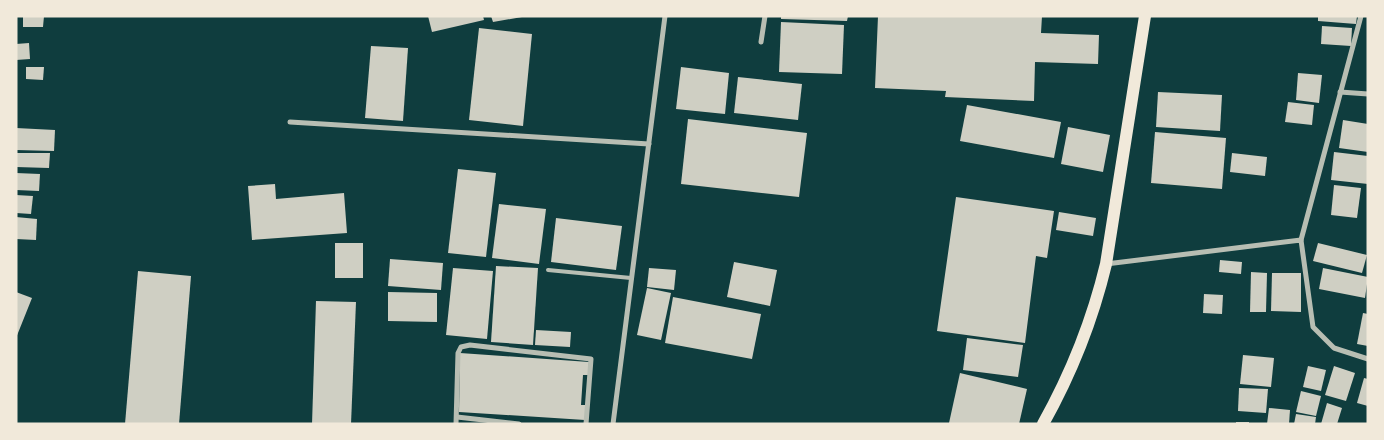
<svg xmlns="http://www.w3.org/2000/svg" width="1384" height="440" viewBox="0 0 1384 440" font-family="'Asap Condensed',sans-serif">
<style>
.building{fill:#cfcfc3}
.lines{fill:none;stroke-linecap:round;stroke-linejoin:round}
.service{stroke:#b8beb3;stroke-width:4}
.minor{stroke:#b8beb3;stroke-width:5}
.primary{stroke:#f1e9da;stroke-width:12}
</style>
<rect width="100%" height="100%" fill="#0f3d3e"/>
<g class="building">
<path d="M23 16H44L43 27H23Z"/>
<path d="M428 16H483L484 20 432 32Z"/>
<path d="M491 16H521L522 17 493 22Z"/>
<path d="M781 16H848L847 21 781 19Z"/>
<path d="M878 16H1042L1041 33 1099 35 1098 64 1035 62 1034 101 945 97 946 91 875 88Z"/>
<path d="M1318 16H1357L1356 24 1318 21Z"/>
<path d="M781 22 844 25 842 74 779 72Z"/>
<path d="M1322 26 1352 28 1351 46 1321 44Z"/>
<path d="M479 28 532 34 523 126 469 120Z"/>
<path d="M29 43 30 59 16 60V44Z"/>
<path d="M371 46 408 48 403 121 365 118Z"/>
<path d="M26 67H44L43 80 26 79Z"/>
<path d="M681 67 729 73 725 114 676 109Z"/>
<path d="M1298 73 1322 75 1319 103 1296 100Z"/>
<path d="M738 77 802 84 798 120 734 113Z"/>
<path d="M1158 92 1222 95 1220 131 1156 127Z"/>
<path d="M1288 102 1314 105 1312 125 1285 122Z"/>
<path d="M967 105 1061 122 1054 158 960 141Z"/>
<path d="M688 119 807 133 799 197 681 184Z"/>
<path d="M1343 120 1368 124V152L1339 148Z"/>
<path d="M1068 127 1110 135 1103 172 1061 164Z"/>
<path d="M16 128 55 130 54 151 16 150Z"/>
<path d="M1155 132 1226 138 1222 189 1151 183Z"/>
<path d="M1334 152 1368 156V184L1331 180Z"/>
<path d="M16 153H50L49 168 16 167Z"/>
<path d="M1232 153 1267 157 1265 176 1230 172Z"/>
<path d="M458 169 496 173 486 257 448 253Z"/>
<path d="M16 173 40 174 39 191 16 190Z"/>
<path d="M275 184 276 199 344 193 347 233 252 240 248 186Z"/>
<path d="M1334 185 1361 188 1357 218 1331 215Z"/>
<path d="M16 195 33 196 31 214 16 213Z"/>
<path d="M956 197 1054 211 1047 258 1036 256 1025 343 937 331Z"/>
<path d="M499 204 546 209 539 264 492 258Z"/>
<path d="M1059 212 1096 218 1093 236 1056 230Z"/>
<path d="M16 217 37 219 36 240 16 239Z"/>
<path d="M556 218 622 226 616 270 551 262Z"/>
<rect x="335" y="243" width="28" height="35"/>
<path d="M1318 243 1367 255 1362 273 1313 261Z"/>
<path d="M390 259 443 263 441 290 388 286Z"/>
<path d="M1220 260 1242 262 1241 274 1219 272Z"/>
<path d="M734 262 777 270 770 306 727 297Z"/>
<path d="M496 266 538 268 533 345 491 342Z"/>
<path d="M453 268 493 271 487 339 446 335Z"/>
<path d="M649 268 676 270 674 290 647 287Z"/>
<path d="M1323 268 1368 277 1365 298 1319 289Z"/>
<path d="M138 271 191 276 179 424H125Z"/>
<path d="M1251 272 1267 273 1266 312H1250Z"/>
<path d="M1272 273H1301V312L1271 311Z"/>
<path d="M647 288 671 293 661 340 637 335Z"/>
<path d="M16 292 32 298 16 338Z"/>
<path d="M388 292 437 293V322L388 321Z"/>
<path d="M1204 294 1223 295 1222 314 1203 313Z"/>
<path d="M673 297 761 314 752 359 665 343Z"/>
<path d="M316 301 356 302 351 424H312Z"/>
<path d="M1363 313 1368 314V346L1357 344Z"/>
<path d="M536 330 571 332 570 347 535 345Z"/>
<path d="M967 338 1023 345 1018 377 963 370Z"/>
<path d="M460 353 589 362 588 375H583L581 405H586L585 420 459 412Z"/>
<path d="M1243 355 1274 358 1271 387 1240 384Z"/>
<path d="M1308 366 1326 370 1321 391 1303 387Z"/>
<path d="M1334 366 1355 373 1346 401 1325 395Z"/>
<path d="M960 373 1027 389 1019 424 949 423Z"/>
<path d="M1364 378 1368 379V406L1357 403Z"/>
<path d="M1239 388 1268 389 1266 413 1238 411Z"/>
<path d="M1301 391 1321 396 1316 416 1296 412Z"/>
<path d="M1327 403 1342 408 1337 424H1321Z"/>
<path d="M1269 408 1290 410 1289 424H1267Z"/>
<path d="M1296 414 1316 417 1315 424H1294Z"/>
<rect x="1236" y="422" width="13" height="2"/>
</g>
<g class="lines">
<path class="service" d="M548 270 631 278"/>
<g class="minor">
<path d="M761 42 765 16"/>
<path d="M1340 92 1368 94"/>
<path d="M290 122 649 144"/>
<path d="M1301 240 1361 16"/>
<path d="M1106 264 1301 240 1313 327 1334 348 1368 359"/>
<path d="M457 417 519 424"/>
<path d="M456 424 458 353 461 347 470 345 591 359 586 424"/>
<path d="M613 424 665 16"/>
</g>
<path class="primary" d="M1043 424C1071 374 1093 318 1106 264L1145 16"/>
</g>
<rect width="1384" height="440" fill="none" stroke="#f1e9da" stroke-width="35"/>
</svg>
